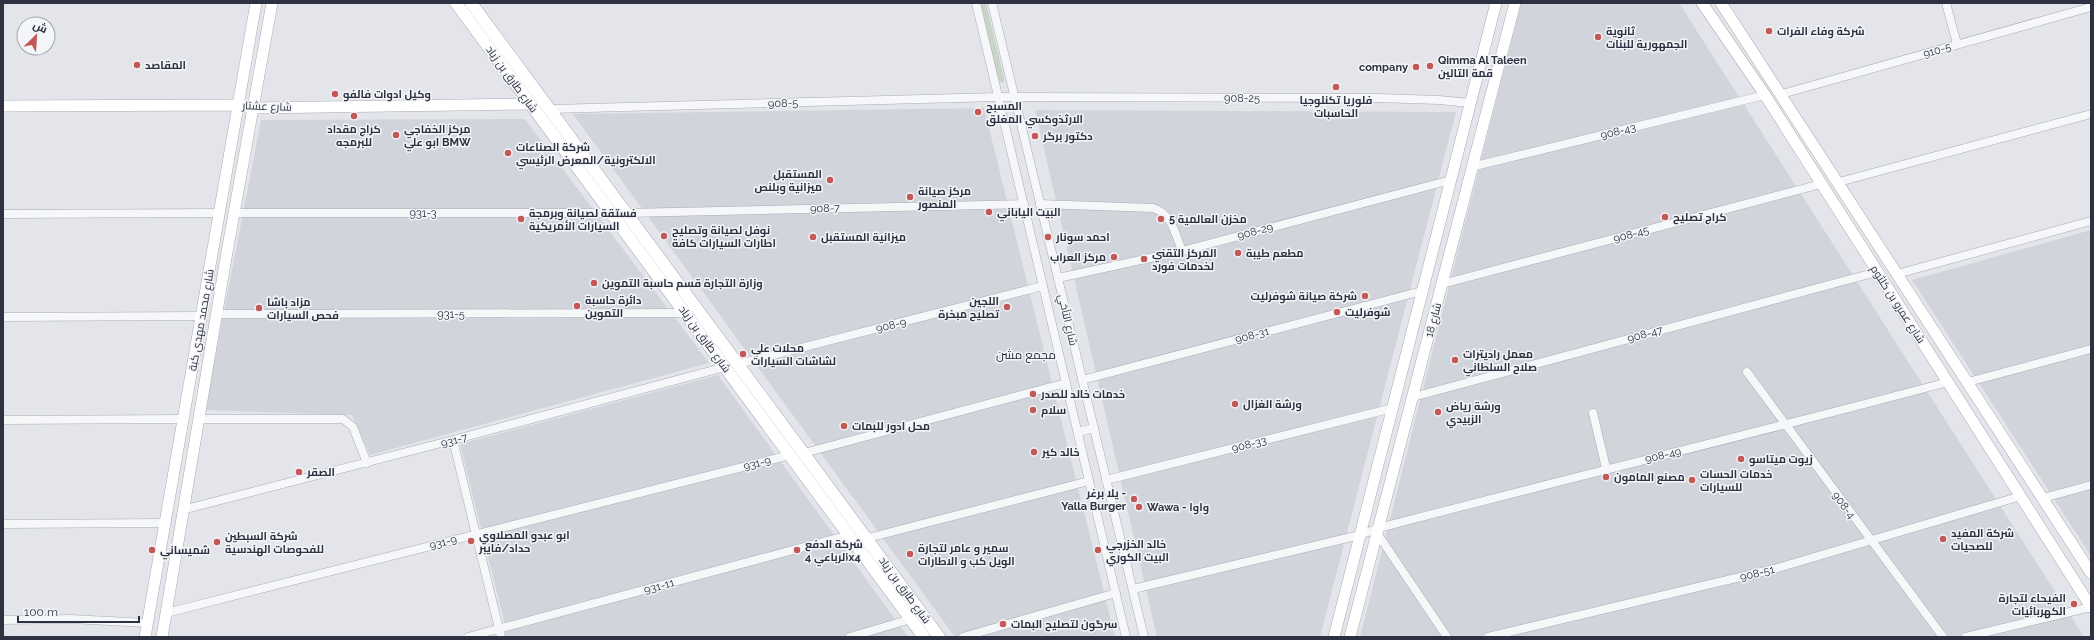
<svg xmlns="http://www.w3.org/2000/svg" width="2094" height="640" viewBox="0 0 2094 640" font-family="Raleway,Cairo,sans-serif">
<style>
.built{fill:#d2d4dc}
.green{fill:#c7d4c6}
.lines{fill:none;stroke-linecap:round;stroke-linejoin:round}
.street-casing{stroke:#a9abb5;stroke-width:9}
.secondary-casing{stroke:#a9abb5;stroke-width:12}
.primary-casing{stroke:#a4a8b5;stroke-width:13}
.street{stroke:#f6f7f9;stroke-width:8}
.secondary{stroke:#fff;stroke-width:11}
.primary{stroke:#fff;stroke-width:12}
.poi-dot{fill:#c35856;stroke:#f4f5f8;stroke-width:1.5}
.labels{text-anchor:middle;stroke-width:3;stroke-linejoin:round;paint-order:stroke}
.poi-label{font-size:11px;font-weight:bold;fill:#2d3141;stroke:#f4f5f8;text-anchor:start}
.street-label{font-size:11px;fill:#2d3141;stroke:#f4f5f8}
.neighbourhood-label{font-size:12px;fill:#1f2232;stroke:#f4f5f8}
</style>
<rect width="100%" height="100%" fill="#e4e5eb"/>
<g class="built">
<path d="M1521 3H1679L2084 637H1360Z"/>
<path d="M984 108 1115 637H955L573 114Z"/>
<path d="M1035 110 1456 112 1320 637H1157Z"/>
<path d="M525 119 709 363 370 455 352 415 205 410 261 120Z"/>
<path d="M2091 230V556L1912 280Z"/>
<path d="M718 375 908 637H494L507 633 460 444Z"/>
</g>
<path class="green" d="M980 3H986L1004 78V81L1002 83 998 80Z"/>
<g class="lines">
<g class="street-casing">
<g id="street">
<path d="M976 3 1126 637"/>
<path d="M992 3 1144 637"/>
<path d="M1946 3 1957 44"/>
<path d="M1782 94 2091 7"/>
<path d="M551 109 998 97 1378 98 1439 100 1470 103"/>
<path d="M1471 167 1765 95"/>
<path d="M1839 182 2091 114"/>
<path d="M1040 204 1153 208C1172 214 1175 233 1182 251"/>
<path d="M234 213H612"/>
<path d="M627 213 1024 204"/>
<path d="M3 214 219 213"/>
<path d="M1897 274 2091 221"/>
<path d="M1058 278 1182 251 1451 180"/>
<path d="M1442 284 1821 184"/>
<path d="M216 314 686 313"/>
<path d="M3 317 201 316"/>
<path d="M738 364 1043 286"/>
<path d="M1747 372 1943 637"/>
<path d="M1082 380 1422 291"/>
<path d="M1968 382 2091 349"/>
<path d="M1413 397 1877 272"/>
<path d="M1593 413 1606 468"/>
<path d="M198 419H343L353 427 367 463"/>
<path d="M3 420 184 419"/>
<path d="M1078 432 1094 428"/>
<path d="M453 440 501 637"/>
<path d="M804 453 1066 383"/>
<path d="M1106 480 1393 408"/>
<path d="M2043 498 2091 485"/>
<path d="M182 510 453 440 725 367"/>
<path d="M3 524 165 523"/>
<path d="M1377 533 1447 637"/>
<path d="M868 538 1089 481"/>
<path d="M1133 589 1360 535 1379 528C1568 478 1758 433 1948 382"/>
<path d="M166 613 790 455"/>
<path d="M3 620 71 619 148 623"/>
<path d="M468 637 849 535"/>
<path d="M850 637 911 619"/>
<path d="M963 637 1116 593"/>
<path d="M1488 637 1774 569 2021 496"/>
<path d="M1966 637 2091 607"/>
</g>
</g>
<g class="secondary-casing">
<g id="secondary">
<path d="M1702 3 1765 95 2091 607"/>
<path d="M1721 3 2091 573"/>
<path d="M3 106 239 105 253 108 531 104"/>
<path d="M145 637 256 3"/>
<path d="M162 637 227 252 272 3"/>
<path d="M1334 637 1496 3"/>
<path d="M1350 637 1515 3"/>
</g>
</g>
<g class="primary-casing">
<g id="primary">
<path d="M456 3 924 637"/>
<path d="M471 3 939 637"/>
</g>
</g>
<use href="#street" class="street"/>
<use href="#secondary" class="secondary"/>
<use href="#primary" class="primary"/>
</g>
<g class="poi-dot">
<circle cx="1769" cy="31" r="4"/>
<circle cx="1598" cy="37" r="4"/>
<circle cx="137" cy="65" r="4"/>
<circle cx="1430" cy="66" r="4"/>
<circle cx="1416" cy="67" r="4"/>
<circle cx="1336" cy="87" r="4"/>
<circle cx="335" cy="94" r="4"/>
<circle cx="978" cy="112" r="4"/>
<circle cx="354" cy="116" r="4"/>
<circle cx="396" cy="135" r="4"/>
<circle cx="1035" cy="136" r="4"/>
<circle cx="508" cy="153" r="4"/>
<circle cx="830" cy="180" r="4"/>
<circle cx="910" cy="197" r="4"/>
<circle cx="989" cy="212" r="4"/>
<circle cx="1665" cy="217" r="4"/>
<circle cx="521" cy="219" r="4"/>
<circle cx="1161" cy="219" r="4"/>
<circle cx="664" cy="236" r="4"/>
<circle cx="813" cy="237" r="4"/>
<circle cx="1048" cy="237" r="4"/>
<circle cx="1238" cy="253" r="4"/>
<circle cx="1114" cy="257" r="4"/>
<circle cx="1144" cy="259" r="4"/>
<circle cx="594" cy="283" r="4"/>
<circle cx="1365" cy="296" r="4"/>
<circle cx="577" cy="306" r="4"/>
<circle cx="1007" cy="307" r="4"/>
<circle cx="259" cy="308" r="4"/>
<circle cx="1337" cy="312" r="4"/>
<circle cx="743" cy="354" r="4"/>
<circle cx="1455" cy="360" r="4"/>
<circle cx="1033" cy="394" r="4"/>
<circle cx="1235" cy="404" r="4"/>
<circle cx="1033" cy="410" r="4"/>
<circle cx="1438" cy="412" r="4"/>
<circle cx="844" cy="426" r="4"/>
<circle cx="1034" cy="452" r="4"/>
<circle cx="1741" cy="459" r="4"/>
<circle cx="299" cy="472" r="4"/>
<circle cx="1606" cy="477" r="4"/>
<circle cx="1692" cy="480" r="4"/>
<circle cx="1134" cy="499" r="4"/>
<circle cx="1139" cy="507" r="4"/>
<circle cx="1943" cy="539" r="4"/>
<circle cx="471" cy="541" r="4"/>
<circle cx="217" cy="542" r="4"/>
<circle cx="152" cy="550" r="4"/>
<circle cx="797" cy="550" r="4"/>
<circle cx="1098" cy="550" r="4"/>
<circle cx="910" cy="554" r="4"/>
<circle cx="2074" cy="604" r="4"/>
<circle cx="1003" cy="624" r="4"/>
</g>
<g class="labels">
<g class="poi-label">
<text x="1606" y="35">ثانوية<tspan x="1606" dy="13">الجمهورية للبنات</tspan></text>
<text x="1777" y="35">شركة وفاء الفرات</text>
<text x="1438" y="64">Qimma Al Taleen<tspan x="1438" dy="13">قمة التالين</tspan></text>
<text x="145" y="69">المقاصد</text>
<text x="1408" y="71" text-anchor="end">company</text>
<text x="343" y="98">وكيل ادوات فالفو</text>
<text x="1336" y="104" text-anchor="middle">فلوريا تكنلوجيا<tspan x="1336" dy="13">الحاسبات</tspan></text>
<text x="986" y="110">المسبح<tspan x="986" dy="13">الارثذوكسي المغلق</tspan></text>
<text x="354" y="133" text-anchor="middle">كراج مقداد<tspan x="354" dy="13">للبرمجه</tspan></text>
<text x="404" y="133">مركز الخفاجي<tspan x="404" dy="13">ابو علي BMW</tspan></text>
<text x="1043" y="140">دكتور برگر</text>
<text x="516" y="151">شركة الصناعات<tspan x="516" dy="13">الالكترونية/المعرض الرئيسي</tspan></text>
<text x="822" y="178" text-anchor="end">المستقبل<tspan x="822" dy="13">ميزانية وبلنص</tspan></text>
<text x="918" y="195">مركز صيانة<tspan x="918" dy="13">المنصور</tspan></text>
<text x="997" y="216">البيت الياباني</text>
<text x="529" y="217">فستقة لصيانة وبرمجة<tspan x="529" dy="13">السيارات الأمريكية</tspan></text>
<text x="1673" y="221">كراج تصليح</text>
<text x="1169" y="223">مخزن العالمية 5</text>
<text x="672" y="234">نوفل لصيانة وتصليح<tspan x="672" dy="13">اطارات السيارات كافة</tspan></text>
<text x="821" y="241">ميزانية المستقبل</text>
<text x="1056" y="241">احمد سونار</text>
<text x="1152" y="257">المركز التقني<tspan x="1152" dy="13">لخدمات فورد</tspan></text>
<text x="1246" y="257">مطعم طيبة</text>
<text x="1106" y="261" text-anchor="end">مركز العراب</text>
<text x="602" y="287">وزارة التجارة قسم حاسبة التموين</text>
<text x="1357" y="300" text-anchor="end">شركة صيانة شوفرليت</text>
<text x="585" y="304">دائرة حاسبة<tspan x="585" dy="13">التموين</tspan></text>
<text x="999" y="305" text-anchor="end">اللجين<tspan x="999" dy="13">تصليح مبخرة</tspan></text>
<text x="267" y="306">مزاد باشا<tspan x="267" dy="13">فحص السيارات</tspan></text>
<text x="1345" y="316">شوفرليت</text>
<text x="751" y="352">محلات علي<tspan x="751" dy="13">لشاشات السيارات</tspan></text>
<text x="1463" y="358">معمل راديترات<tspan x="1463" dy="13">صلاح السلطاني</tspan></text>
<text x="1041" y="398">خدمات خالد للصدر</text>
<text x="1243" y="408">ورشة الغزال</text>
<text x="1446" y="410">ورشة رياض<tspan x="1446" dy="13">الزبيدي</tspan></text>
<text x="1041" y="414">سلام</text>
<text x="852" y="430">محل ادور للبمات</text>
<text x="1042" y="456">خالد كير</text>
<text x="1749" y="463">زيوت ميتاسو</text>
<text x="307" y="476">الصقر</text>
<text x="1700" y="478">خدمات الحسات<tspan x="1700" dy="13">للسيارات</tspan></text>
<text x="1614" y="481">مصنع المامون</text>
<text x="1126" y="497" text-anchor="end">يلا برغر -<tspan x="1126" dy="13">Yalla Burger</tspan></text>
<text x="1147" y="511">Wawa - واوا</text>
<text x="1951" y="537">شركة المفيد<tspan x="1951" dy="13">للصحيات</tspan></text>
<text x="479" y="539">ابو عبدو المصلاوي<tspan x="479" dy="13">حداد/فايبر</tspan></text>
<text x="225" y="540">شركة السبطين<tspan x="225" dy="13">للفحوصات الهندسية</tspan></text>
<text x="805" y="548">شركة الدفع<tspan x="805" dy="13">الرباعي 4x4</tspan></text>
<text x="1106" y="548">خالد الخزرجي<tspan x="1106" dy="13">البيت الكوري</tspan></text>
<text x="918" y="552">سمير و عامر لتجارة<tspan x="918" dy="13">الويل كب و الاطارات</tspan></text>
<text x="160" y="554">شميساني</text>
<text x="2066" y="602" text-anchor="end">الفيحاء لتجارة<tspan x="2066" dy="13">الكهربائيات</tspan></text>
<text x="1011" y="628">سرگون لتصليح البمات</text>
</g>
<g class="street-label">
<text transform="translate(1937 50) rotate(-16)" y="4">910-5</text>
<text transform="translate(512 79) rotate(54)" y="4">شارع طارق بن زياد</text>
<text x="1242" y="102">908-25</text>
<text transform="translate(783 103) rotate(-2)" y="4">908-5</text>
<text transform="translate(267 106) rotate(2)" y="4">شارع عشتار</text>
<text transform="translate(1618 131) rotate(-14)" y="4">908-43</text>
<text transform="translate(825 208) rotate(-1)" y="4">908-7</text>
<text x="423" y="217">931-3</text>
<text transform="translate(1255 231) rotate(-15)" y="4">908-29</text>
<text transform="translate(1631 234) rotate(-15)" y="4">908-45</text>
<text transform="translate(1898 304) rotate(57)" y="4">شارع عمرو بن كلثوم</text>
<text x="451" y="318">931-5</text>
<text transform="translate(201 320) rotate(-80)" y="4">شارع محمد مهدي كبة</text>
<text transform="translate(1068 320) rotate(77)" y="4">شارع التآخي</text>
<text transform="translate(1433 320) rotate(-75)" y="4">شارع 18</text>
<text transform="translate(891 325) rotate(-14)" y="4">908-9</text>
<text transform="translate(1645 334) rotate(-15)" y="4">908-47</text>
<text transform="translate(1252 335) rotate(-15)" y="4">908-31</text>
<text transform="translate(705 339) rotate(54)" y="4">شارع طارق بن زياد</text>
<text transform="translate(454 440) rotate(-15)" y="4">931-7</text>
<text transform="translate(1249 444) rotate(-14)" y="4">908-33</text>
<text transform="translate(1663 455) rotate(-13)" y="4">908-49</text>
<text transform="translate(757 463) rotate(-14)" y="4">931-9</text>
<text transform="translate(1844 505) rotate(54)" y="4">908-4</text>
<text transform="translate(443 542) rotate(-14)" y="4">931-9</text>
<text transform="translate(1757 573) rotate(-14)" y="4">908-51</text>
<text transform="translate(659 586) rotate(-15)" y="4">931-11</text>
<text transform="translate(905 590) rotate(54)" y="4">شارع طارق بن زياد</text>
</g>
<g class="neighbourhood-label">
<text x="1026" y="359">مجمع مشن</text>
</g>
</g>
<rect width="2094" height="640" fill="none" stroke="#2d3141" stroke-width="8"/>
<g transform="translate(36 36) rotate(25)"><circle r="19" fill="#f4f5f8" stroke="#a4a7af"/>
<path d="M0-3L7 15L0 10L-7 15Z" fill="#c35856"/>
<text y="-6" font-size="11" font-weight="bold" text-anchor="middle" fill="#2d3141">ش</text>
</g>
<path d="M18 616v6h121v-6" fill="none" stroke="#2d3141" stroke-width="2"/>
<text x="24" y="616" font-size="12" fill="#2d3141" stroke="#f4f5f8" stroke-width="3" paint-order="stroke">100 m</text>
</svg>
